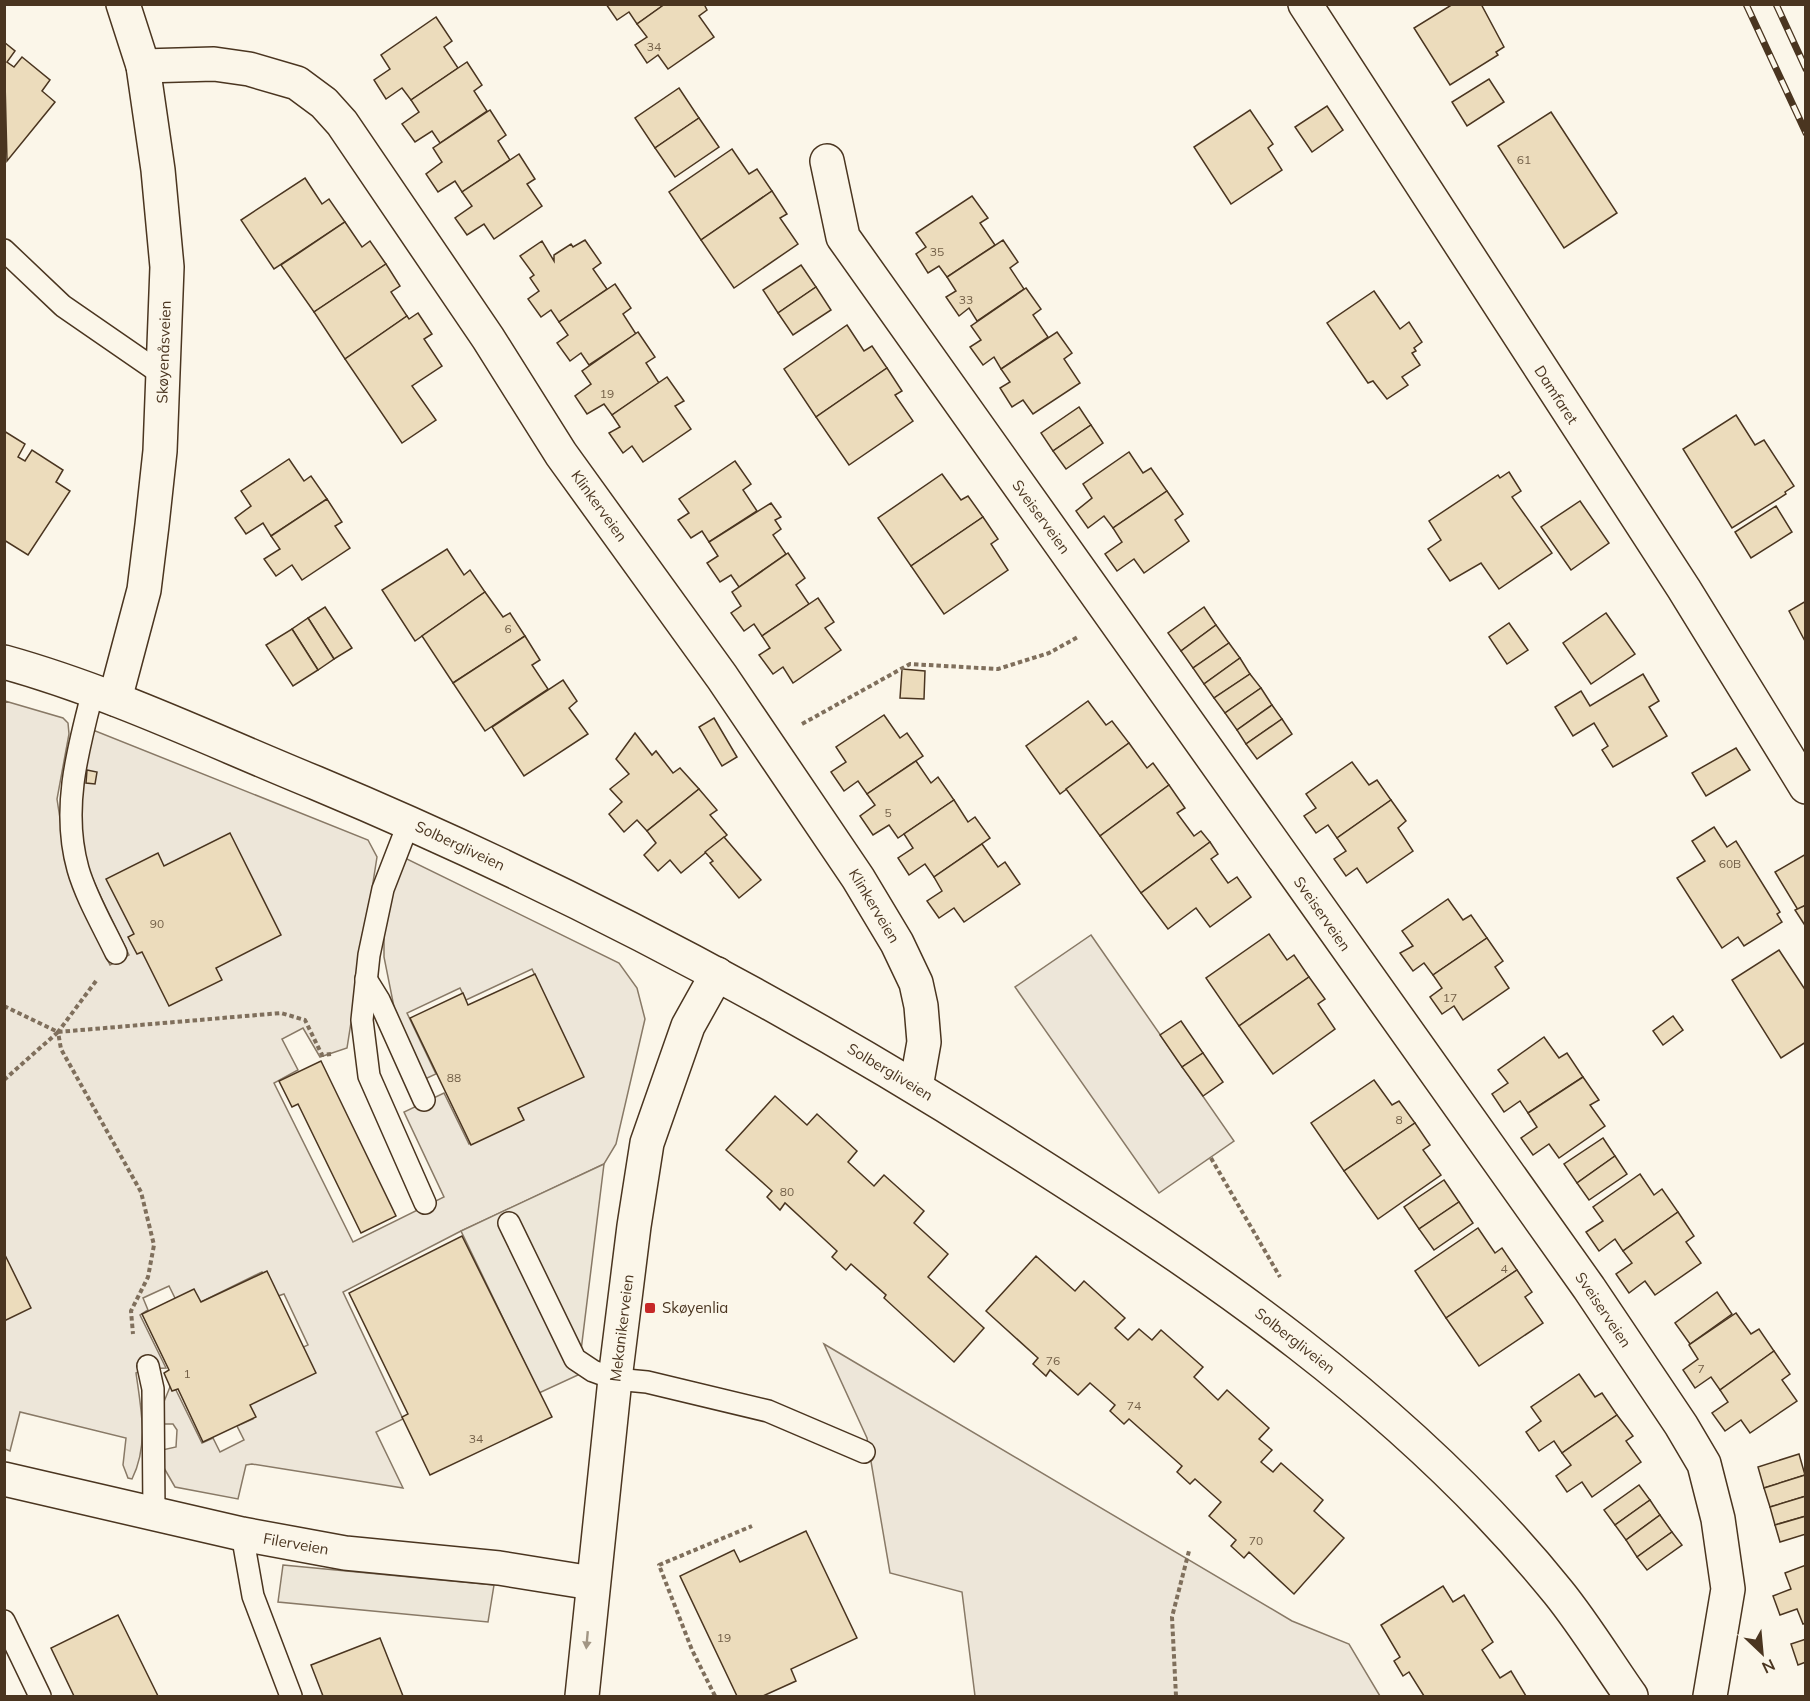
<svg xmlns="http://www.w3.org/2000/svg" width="1810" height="1701" viewBox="0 0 1810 1701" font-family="Mulish,sans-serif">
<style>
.green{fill:#ede6d9;stroke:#887966;stroke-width:1.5}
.parking{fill:#ede7d9;stroke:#887966;stroke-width:1.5}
.building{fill:#ecdcbc;stroke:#4a3520;stroke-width:1.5}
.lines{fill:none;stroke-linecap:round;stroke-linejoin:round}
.service-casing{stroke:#4a3520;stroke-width:24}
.minor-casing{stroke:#4a3520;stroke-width:36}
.path{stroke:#7f6f5c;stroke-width:4;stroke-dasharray:4.5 3;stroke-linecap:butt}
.service{stroke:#fbf6e9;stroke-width:21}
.minor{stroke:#fbf6e9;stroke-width:33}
.rail-casing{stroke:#4a3520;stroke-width:7}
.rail{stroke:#fbf6e9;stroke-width:4.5;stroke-dasharray:14;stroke-linecap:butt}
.oneway{fill:#a29684}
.poi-dot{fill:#c62828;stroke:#fbf6e9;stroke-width:2}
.labels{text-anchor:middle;stroke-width:4.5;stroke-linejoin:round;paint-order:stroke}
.number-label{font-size:12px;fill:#725f47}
.street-label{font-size:15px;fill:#4a3520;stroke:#fbf6e9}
.poi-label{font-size:15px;fill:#4a3520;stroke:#fbf6e9;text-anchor:start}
</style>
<rect width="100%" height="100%" fill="#fbf6e9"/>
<g class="green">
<path d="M5 701 63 718 68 723 69 734 57 799 69 877 110 965 129 955C116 926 99 897 88 867 72 823 82 774 93 730L368 840 377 857 347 1048 320 1057 303 1028 282 1039 298 1070 274 1083 353 1242 444 1197 404 1112 444 1093 469 1144 523 1119 517 1105 581 1074 532 969 466 1000 460 988 407 1013 436 1074 425 1079 397 1022 384 957V915L405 858 619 963 637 988 645 1019 616 1144 604 1164 461 1231 343 1292 403 1419 376 1432 403 1488 252 1464 246 1465 238 1499 175 1487 164 1468 162 1450 176 1447 177 1430 173 1424H163L161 1409 172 1382 202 1443 213 1438 220 1452 244 1440 237 1426 253 1419 246 1405 299 1349 308 1345 284 1294 275 1297 262 1272 199 1303 176 1300 169 1286 143 1298 148 1310 140 1315 166 1368 143 1369 136 1373C141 1409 149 1445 132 1479L128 1478 123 1465 126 1438 20 1412 10 1451 5 1449Z"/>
<path d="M1091 935 1234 1141 1159 1193 1015 987Z"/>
<path d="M824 1344 1292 1621 1349 1644 1380 1696H975L962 1592 890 1573 867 1438Z"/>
</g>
<g class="parking">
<path d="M604 1164 578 1375 539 1393 461 1231Z"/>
<path d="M283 1565 494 1585 488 1622 278 1602Z"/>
</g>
<g class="building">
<path d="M606 4H665L637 24 629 12 617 20Z"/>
<path d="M665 4H704L707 10 699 16 714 37 668 69 658 55 647 63 635 45 647 37 637 24Z"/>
<path d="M1453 4H1481L1504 47 1496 52 1498 55 1450 85 1414 28Z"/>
<path d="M436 17 452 41 444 47 458 68 411 100 402 88 386 99 374 80 390 69 381 55Z"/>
<path d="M4 42 15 51 7 62 14 67 22 57 50 80 42 91 55 102 7 161Z"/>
<path d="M467 62 482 85 474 91 487 111 440 143 432 131 415 142 402 124 419 112 411 100Z"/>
<path d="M1489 79 1504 102 1467 126 1452 102Z"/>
<path d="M679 88 699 118 655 148 635 118Z"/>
<path d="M1327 106 1343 130 1312 152 1295 127Z"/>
<path d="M490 110 506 135 498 141 510 160 462 192 455 181 438 192 426 174 442 162 433 148Z"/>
<path d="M1250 110 1273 144 1268 148 1282 170 1231 204 1194 147Z"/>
<path d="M1551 112 1617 213 1564 248 1498 146Z"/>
<path d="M699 118 719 147 675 177 655 148Z"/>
<path d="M732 149 749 174 757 169 772 191 701 240 669 192Z"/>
<path d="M519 154 535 179 527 184 542 206 494 239 484 224 467 235 455 218 472 206 462 192Z"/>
<path d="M305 178 322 204 329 199 345 222 274 269 241 220Z"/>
<path d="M772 191 787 214 780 218 798 244 734 288 701 240Z"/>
<path d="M972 196 988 218 980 223 995 245 947 277 939 266 928 273 916 254 926 247 916 233Z"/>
<path d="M345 222 362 247 370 241 386 264 314 312 281 265Z"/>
<path d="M585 240 601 263 593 269 607 289 559 322 551 310 541 317 528 299 539 291 530 278 534 275 520 256 542 241 554 261V255L571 244 573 247Z"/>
<path d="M1003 240 1018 262 1010 268 1024 289 977 321 969 308 959 316 946 297 956 291 947 277Z"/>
<path d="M386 264 400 286 391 292 407 316 345 359 314 312Z"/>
<path d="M801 265 816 287 778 313 763 290Z"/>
<path d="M615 284 631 308 623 314 636 334 589 365 581 353 570 361 557 343 568 335 559 322Z"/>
<path d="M816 287 831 310 793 335 778 313Z"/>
<path d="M1026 288 1041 309 1033 315 1048 337 1001 369 994 357 983 365 970 347 981 340 971 326Z"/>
<path d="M1374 291 1400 329 1409 322 1422 342 1414 348 1416 351 1412 353 1420 365 1402 377 1408 385 1387 399 1373 381 1368 383 1327 323Z"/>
<path d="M418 313 432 334 424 339 442 366 412 386 436 420 402 443 345 359 407 316 409 319Z"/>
<path d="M847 325 864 351 872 346 887 368 816 417 784 369Z"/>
<path d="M638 332 655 357 646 363 659 383 612 415 604 404 587 414 575 396 591 384 582 371Z"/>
<path d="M1057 332 1072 353 1064 359 1080 383 1033 414 1023 400 1012 407 1000 388 1010 382 1001 369Z"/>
<path d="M887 368 902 391 895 395 913 421 849 465 816 417Z"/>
<path d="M667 377 684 401 675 406 691 429 643 462 632 446 623 453 609 433 620 427 612 415Z"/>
<path d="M1079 407 1091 425 1053 451 1041 433Z"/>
<path d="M1736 415 1755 445 1764 440 1794 486 1785 492 1786 494 1732 528 1683 449Z"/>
<path d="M1091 425 1103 443 1066 469 1053 451Z"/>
<path d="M4 431 25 444 18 457 25 461 32 450 63 470 56 482 70 491 28 555 4 540Z"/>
<path d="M1129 452 1143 473 1151 468 1167 491 1113 528 1104 516 1088 528 1076 511 1092 498 1083 484Z"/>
<path d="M289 459 304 481 311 476 327 499 271 536 263 523 246 534 235 518 251 506 241 491Z"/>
<path d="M735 461 751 484 743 490 757 511 709 542 702 531 691 538 678 520 689 513 679 499Z"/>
<path d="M1509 472 1521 491 1512 497 1552 553 1499 589 1481 563 1450 581 1428 549 1441 540 1429 521 1498 475 1500 478Z"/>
<path d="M942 474 961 500 968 496 983 517 911 566 878 518Z"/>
<path d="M1167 491 1183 514 1175 520 1189 541 1144 573 1134 559 1117 571 1105 554 1122 542 1113 528Z"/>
<path d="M327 499 342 522 335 526 350 548 302 580 292 565 276 576 264 559 280 549 271 536Z"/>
<path d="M1580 501 1609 543 1571 570 1541 527Z"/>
<path d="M771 503 781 517 775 520 781 529 773 535 786 554 739 587 731 575 720 582 707 563 718 556 709 542Z"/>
<path d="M1776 506 1792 532 1751 558 1735 532Z"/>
<path d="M983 517 998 539 991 544 1008 570 944 614 911 566Z"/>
<path d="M447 549 464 575 470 570 485 592 415 641 382 590Z"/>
<path d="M788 553 805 578 796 585 809 604 762 636 754 624 744 631 731 613 741 606 732 592Z"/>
<path d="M485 592 503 617 510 613 525 636 453 683 422 636Z"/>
<path d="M818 598 834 622 825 628 841 650 793 683 783 667 773 674 759 655 770 648 762 636Z"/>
<path d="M1806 601V643L1789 611Z"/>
<path d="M325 607 352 648 334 659 308 618Z"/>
<path d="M1204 607 1216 625 1181 651 1168 633Z"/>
<path d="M1606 613 1635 654 1591 684 1563 643Z"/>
<path d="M308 618 334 659 318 670 292 629Z"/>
<path d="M1509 623 1528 650 1507 664 1489 637Z"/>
<path d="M1216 625 1229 643 1193 668 1181 651Z"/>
<path d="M292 629 318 670 293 686 266 645Z"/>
<path d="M525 636 540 660 532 665 548 689 485 731 453 683Z"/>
<path d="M1229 643 1240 658 1204 684 1193 668Z"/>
<path d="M1240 658 1250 674 1214 698 1204 684Z"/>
<path d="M902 669 925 671 924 699 900 698Z"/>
<path d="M1250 674 1261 688 1225 713 1214 698Z"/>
<path d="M1643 674 1659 701 1649 707 1667 736 1613 767 1602 750 1608 746 1594 723 1573 736 1555 707 1581 691 1590 706Z"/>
<path d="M563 680 577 701 569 708 588 734 524 776 492 727Z"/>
<path d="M1261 688 1272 705 1237 730 1225 713Z"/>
<path d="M1088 701 1106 725 1112 721 1129 743 1060 794 1026 746Z"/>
<path d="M1272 705 1282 719 1246 744 1237 730Z"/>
<path d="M884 715 900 738 907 733 923 756 867 794 858 781 844 791 831 772 846 762 836 747Z"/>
<path d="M714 718 737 757 722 766 699 727Z"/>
<path d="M1282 719 1292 734 1257 759 1246 744Z"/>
<path d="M635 733 652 755 656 751 673 773 680 768 699 789 647 831 637 820 624 832 609 814 622 802 610 789 629 774 616 759Z"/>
<path d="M1129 743 1147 768 1153 763 1169 785 1100 836 1066 789Z"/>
<path d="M1736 748 1750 770 1706 796 1692 773Z"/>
<path d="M916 761 931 783 938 777 954 800 898 838 889 825 873 835 860 816 875 805 867 794Z"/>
<path d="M1352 762 1369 785 1377 780 1391 800 1337 838 1328 825 1316 833 1304 816 1316 808 1306 794Z"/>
<path d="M87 770 97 772 95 784 86 783Z"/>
<path d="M1169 785 1185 808 1177 813 1194 836 1201 831 1210 842 1141 893 1100 836Z"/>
<path d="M699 789 717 810 710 815 727 835 681 873 670 860 658 871 644 855 656 843 647 831Z"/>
<path d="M954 800 968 822 975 817 990 838 934 877 925 864 909 875 898 858 913 848 904 834Z"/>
<path d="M1391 800 1406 821 1398 828 1413 851 1367 883 1357 868 1346 876 1334 859 1346 851 1337 838Z"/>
<path d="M1714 827 1727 847 1736 841 1780 912 1777 914 1782 922 1744 946 1738 937 1722 948 1677 878 1705 861 1692 841Z"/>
<path d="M230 833 281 935 216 968 222 980 169 1006 142 952 137 954 128 937 134 934 106 879 158 853 164 866Z"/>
<path d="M724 837 761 880 739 898 710 863 713 861 705 852Z"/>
<path d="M1210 842 1218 854 1211 859 1228 883 1237 877 1251 897 1210 927 1196 908 1168 929 1141 893Z"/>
<path d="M982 844 998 867 1005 862 1020 884 964 922 954 908 939 918 927 901 942 891 934 877Z"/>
<path d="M1806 854V905L1798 910 1775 872Z"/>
<path d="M1448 899 1463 920 1471 915 1487 938 1433 975 1424 963 1413 971 1400 953 1413 946 1402 931Z"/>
<path d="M1806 905V927L1795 910Z"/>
<path d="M1269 934 1287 960 1294 955 1309 977 1239 1026 1206 978Z"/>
<path d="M1487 938 1503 961 1495 967 1509 988 1463 1020 1454 1006 1442 1014 1430 997 1442 988 1433 975Z"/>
<path d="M1779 950 1806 991V1042L1781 1058 1732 980Z"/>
<path d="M535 974 584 1077 518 1108 524 1120 471 1145 410 1018 463 993 468 1005Z"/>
<path d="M1309 977 1325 999 1318 1004 1335 1029 1273 1074 1239 1026Z"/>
<path d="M1673 1016 1683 1030 1663 1045 1653 1031Z"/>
<path d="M1181 1021 1203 1053 1182 1067 1160 1035Z"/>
<path d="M1544 1037 1559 1058 1567 1053 1583 1077 1528 1113 1520 1101 1504 1112 1492 1094 1508 1083 1498 1070Z"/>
<path d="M1203 1053 1223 1082 1203 1096 1182 1067Z"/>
<path d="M321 1061 396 1216 361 1233 298 1104 292 1107 279 1081Z"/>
<path d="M1583 1077 1599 1100 1590 1105 1605 1126 1559 1158 1549 1144 1533 1155 1521 1138 1537 1127 1528 1113Z"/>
<path d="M1374 1080 1392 1105 1399 1101 1415 1123 1344 1171 1311 1123Z"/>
<path d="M775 1096 807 1125 817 1114 857 1151 848 1162 874 1186 884 1175 924 1211 914 1223 948 1254 928 1277 984 1328 954 1362 884 1298 886 1295 851 1264 846 1270 832 1257 837 1251 785 1203 780 1210 767 1197 772 1191 726 1150Z"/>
<path d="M1415 1123 1430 1145 1423 1150 1441 1175 1378 1219 1344 1171Z"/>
<path d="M1603 1138 1615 1156 1577 1183 1564 1164Z"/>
<path d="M1615 1156 1627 1174 1589 1200 1577 1183Z"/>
<path d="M1640 1174 1654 1195 1662 1189 1678 1212 1623 1251 1615 1239 1599 1251 1586 1232 1603 1221 1593 1207Z"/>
<path d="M1444 1180 1459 1202 1419 1229 1404 1207Z"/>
<path d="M1459 1202 1473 1223 1434 1250 1419 1229Z"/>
<path d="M1678 1212 1694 1236 1686 1242 1701 1263 1655 1295 1645 1281 1629 1293 1616 1274 1632 1263 1623 1251Z"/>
<path d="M1478 1228 1495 1253 1502 1248 1517 1270 1446 1318 1415 1271Z"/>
<path d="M462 1236 552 1417 430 1475 402 1417 408 1414 349 1293Z"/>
<path d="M4 1253 31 1308 4 1321Z"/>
<path d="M1036 1256 1075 1291 1084 1281 1125 1318 1115 1328 1128 1340 1139 1329 1152 1340 1161 1330 1203 1367 1194 1377 1218 1400 1227 1390 1269 1428 1259 1439 1272 1450 1261 1462 1273 1472 1281 1463 1323 1500 1314 1511 1344 1538 1294 1594 1249 1552 1244 1558 1231 1546 1236 1540 1209 1516 1221 1502 1195 1479 1190 1484 1177 1472 1182 1466 1129 1419 1124 1424 1110 1411 1115 1405 1090 1383 1078 1395 1050 1370 1046 1376 1033 1364 1038 1358 986 1311Z"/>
<path d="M1517 1270 1532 1292 1525 1297 1543 1323 1479 1366 1446 1318Z"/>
<path d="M267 1271 316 1373 250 1405 256 1417 203 1442 178 1389 172 1391 164 1373 169 1370 142 1314 194 1289 201 1302Z"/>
<path d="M1717 1292 1732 1314 1690 1344 1675 1323Z"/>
<path d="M1736 1313 1751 1334 1759 1329 1774 1351 1720 1390 1711 1377 1695 1388 1683 1370 1698 1359 1689 1345Z"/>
<path d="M1774 1351 1790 1374 1782 1380 1797 1401 1750 1433 1741 1420 1725 1431 1712 1413 1728 1402 1720 1390Z"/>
<path d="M1579 1374 1595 1397 1602 1393 1617 1415 1562 1453 1554 1441 1539 1451 1526 1432 1541 1421 1531 1407Z"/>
<path d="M1617 1415 1633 1436 1626 1441 1641 1462 1592 1497 1582 1482 1567 1492 1556 1476 1571 1465 1562 1453Z"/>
<path d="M1799 1454 1805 1475 1764 1488 1758 1467Z"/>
<path d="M1805 1475 1806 1496 1770 1507 1764 1488Z"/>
<path d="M1639 1485 1650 1500 1615 1525 1604 1510Z"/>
<path d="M1806 1496V1516L1775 1525 1770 1507Z"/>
<path d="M1650 1500 1660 1515 1626 1540 1615 1525Z"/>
<path d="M1660 1515 1672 1532 1637 1557 1626 1540Z"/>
<path d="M1806 1516V1534L1780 1542 1775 1525Z"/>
<path d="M806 1531 857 1638 791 1669 796 1681 763 1696H737L680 1576 734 1550 740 1562Z"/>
<path d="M1672 1532 1682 1545 1647 1570 1637 1557Z"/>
<path d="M1806 1565V1623L1803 1624 1797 1609 1780 1615 1773 1596 1791 1589 1785 1573Z"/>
<path d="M1443 1586 1453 1602 1464 1595 1493 1642 1482 1650 1500 1678 1511 1671 1526 1696H1424L1409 1672 1403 1676 1394 1661 1400 1657 1381 1625Z"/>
<path d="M118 1615 158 1696H74L51 1648Z"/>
<path d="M380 1638 403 1696H323L311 1665Z"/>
<path d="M1806 1639V1662L1798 1665 1791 1644Z"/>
</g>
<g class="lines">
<g class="service-casing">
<g id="service">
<path d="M4 250 63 306 163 375"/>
<path d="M93 691C78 749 61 809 78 869 86 897 103 926 116 953"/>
<path d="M409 822 383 889 369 955 362 1020 369 1076 425 1203"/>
<path d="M366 979 379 1000 424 1100"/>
<path d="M509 1223 575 1359 593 1371 615 1379 647 1382 768 1411 864 1452"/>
<path d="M148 1366 153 1389 154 1514"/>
<path d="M242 1534 253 1596 291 1696"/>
<path d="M4 1621 40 1696"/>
</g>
</g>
<g class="minor-casing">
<g id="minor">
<path d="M1305 4 1684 589 1806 787"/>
<path d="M143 66 214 64 249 69 297 83 324 103 342 123 488 338 561 454 722 677 858 878 897 943 916 983 921 1006 924 1042 916 1087"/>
<path d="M827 161 843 237 1589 1288 1681 1425 1704 1464 1718 1519 1728 1589 1710 1696"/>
<path d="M4 662C112 692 213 741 316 783 555 883 784 1003 1003 1142 1205 1269 1406 1404 1558 1592 1584 1624 1607 1662 1631 1696"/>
<path d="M115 699 144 590 152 525 160 451 167 267 158 170 143 66 123 4"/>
<path d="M4 1479 242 1534 345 1553 499 1568 592 1583"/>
<path d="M582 1696 615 1379 634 1226 647 1143 688 1026 717 974"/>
</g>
</g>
<g class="path">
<path d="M802 724 910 664 998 669 1049 653 1078 637"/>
<path d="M96 981 58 1032 61 1049 141 1192 154 1245 148 1277 131 1311 133 1334"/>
<path d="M4 1006 58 1032 281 1013 305 1020 322 1055 331 1054"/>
<path d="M4 1080 58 1032"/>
<path d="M1211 1158 1280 1277"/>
<path d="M715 1696 692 1650 659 1565 752 1526"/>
<path d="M1176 1696 1172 1617 1189 1551"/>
</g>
<use href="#service" class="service"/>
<use href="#minor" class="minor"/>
<g class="rail-casing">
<g id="rail">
<path d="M1746 4 1806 133"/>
<path d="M1776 4 1806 69"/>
</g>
</g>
<use href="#rail" class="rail"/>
</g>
<defs><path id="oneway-solid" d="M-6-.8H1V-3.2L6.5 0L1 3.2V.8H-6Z" transform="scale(1.5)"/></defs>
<use class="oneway" href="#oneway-solid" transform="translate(587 1640) rotate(95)"/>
<rect class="poi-dot" x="644" y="1302" width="12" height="12" rx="3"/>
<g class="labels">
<g class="number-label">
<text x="654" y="51">34</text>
<text x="1524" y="164">61</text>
<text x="937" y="256">35</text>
<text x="966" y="304">33</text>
<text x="607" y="398">19</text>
<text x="508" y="633">6</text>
<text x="888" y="817">5</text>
<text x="1730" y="868">60B</text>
<text x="157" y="928">90</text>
<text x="1450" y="1002">17</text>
<text x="454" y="1082">88</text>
<text x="1399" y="1124">8</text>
<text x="787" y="1196">80</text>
<text x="1504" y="1273">4</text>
<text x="1053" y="1365">76</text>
<text x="1701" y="1373">7</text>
<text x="187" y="1378">1</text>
<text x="1134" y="1410">74</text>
<text x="476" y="1443">34</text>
<text x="1256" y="1545">70</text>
<text x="724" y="1642">19</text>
</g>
<g class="street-label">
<text transform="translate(164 352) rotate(-88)" y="5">Skøyenåsveien</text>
<text transform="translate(1556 395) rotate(57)" y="5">Damfaret</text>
<text transform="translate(599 506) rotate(54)" y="5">Klinkerveien</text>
<text transform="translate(1041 517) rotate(54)" y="5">Sveiserveien</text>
<text transform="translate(460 846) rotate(25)" y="5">Solbergliveien</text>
<text transform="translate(874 906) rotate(59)" y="5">Klinkerveien</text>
<text transform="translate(1322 914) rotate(55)" y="5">Sveiserveien</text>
<text transform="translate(890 1072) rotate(31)" y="5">Solbergliveien</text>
<text transform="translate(1603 1310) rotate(56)" y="5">Sveiserveien</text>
<text transform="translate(622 1328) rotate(-83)" y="5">Mekanikerveien</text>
<text transform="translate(1295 1341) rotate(38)" y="5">Solbergliveien</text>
<text transform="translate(296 1544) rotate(10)" y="5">Filerveien</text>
</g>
<g class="poi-label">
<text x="662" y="1313">Skøyenlia</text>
</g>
</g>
<rect width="1810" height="1701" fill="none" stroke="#4a3520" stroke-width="12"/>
<g transform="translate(1762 1653) rotate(154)" stroke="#fbf6e9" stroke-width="4.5" paint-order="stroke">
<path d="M0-4.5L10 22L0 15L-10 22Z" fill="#4a3520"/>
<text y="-9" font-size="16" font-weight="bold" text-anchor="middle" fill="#4a3520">N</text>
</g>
</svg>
